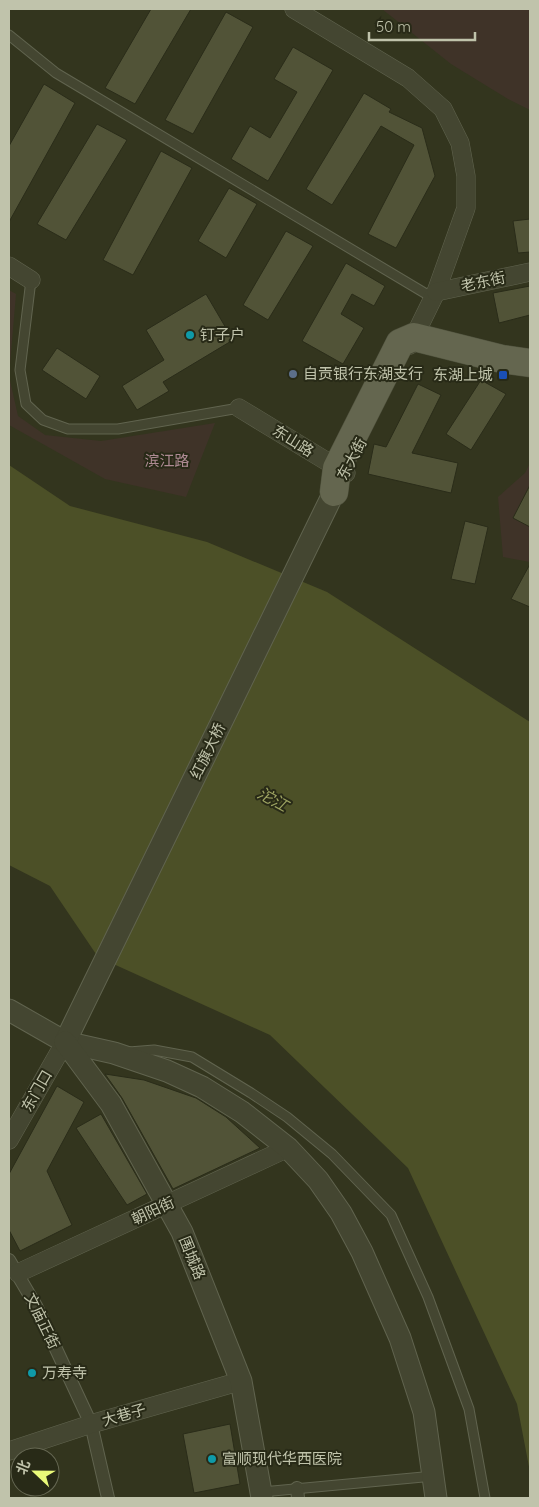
<svg xmlns="http://www.w3.org/2000/svg" width="539" height="1507" viewBox="0 0 539 1507" font-family="Quicksand,'Noto Sans SC',sans-serif">
<style>
.green{fill:#3f3328}
.water{fill:#4c5027}
.building{fill:#515337;stroke:#2a2c19}
.lines{fill:none;stroke-linecap:round;stroke-linejoin:round}
.service-casing{stroke:#61644f;stroke-width:11}
.pedestrian-casing{stroke:#61644f;stroke-width:14}
.minor-casing{stroke:#61644f;stroke-width:19}
.tertiary-casing{stroke:#61644f;stroke-width:23}
.primary-casing{stroke:#50523e;stroke-width:29}
.service{stroke:#444631;stroke-width:9}
.pedestrian{stroke:#444631;stroke-width:12}
.minor{stroke:#444631;stroke-width:18}
.tertiary{stroke:#444631;stroke-width:21}
.primary{stroke:#64664f;stroke-width:28}
.culture-dot{fill:#0f9aa8;stroke:#282a17;stroke-width:2}
.service-dot{fill:#5c6f8a;stroke:#282a17;stroke-width:2}
.transit-dot{fill:#1a4fb4;stroke:#282a17;stroke-width:2}
.labels{text-anchor:middle;stroke-width:4;stroke-linejoin:round;paint-order:stroke}
.street-label{font-size:15px;fill:#c0c3ab;stroke:#282a17}
.poi-label{font-size:15px;fill:#c0c3ab;stroke:#282a17;text-anchor:start}
.park-label{font-size:15px;fill:#ae8a93;stroke:#282a17}
.water-label{font-size:16px;font-style:italic;fill:#9ea462;stroke:#282a17}
</style>
<rect width="100%" height="100%" fill="#33351e"/>
<g class="green">
<path d="M382 9H530V110L508 99 451 64Z"/>
<path d="M9 290 16 294 9 376 18 416 45 435 101 441 215 423 186 497 105 479 9 425Z"/>
<path d="M530 463V562L503 557 498 497 525 473Z"/>
</g>
<path class="water" d="M9 465 70 506 207 542 327 592 530 722V1472L517 1404 408 1168 270 1035 98 957 50 886 9 865Z"/>
<g class="building">
<path d="M151 9H191L135 104 105 88Z"/>
<path d="M226 12 253 27 193 134 165 120Z"/>
<path d="M293 47 333 70 268 181 231 159 250 126 270 138 297 92 274 79Z"/>
<path d="M44 84 75 103 9 222V146Z"/>
<path d="M364 93 391 109 389 112 422 128 435 176 396 248 368 234 414 145 381 126 332 205 306 189Z"/>
<path d="M97 124 127 140 66 240 37 224Z"/>
<path d="M161 151 192 168 133 275 103 260Z"/>
<path d="M229 188 257 204 226 258 198 241Z"/>
<path d="M530 219V252L518 253 513 221Z"/>
<path d="M286 231 313 246 268 320 243 305Z"/>
<path d="M346 263 385 286 374 306 352 294 341 314 364 328 343 364 302 341Z"/>
<path d="M530 286V315L499 323 493 293Z"/>
<path d="M206 294 233 340 163 382 169 391 137 410 122 386 164 360 146 330Z"/>
<path d="M57 348 100 376 86 399 42 370Z"/>
<path d="M481 380 506 394 471 450 446 434Z"/>
<path d="M418 384 441 395 412 453 458 463 451 493 368 474 374 444 386 447Z"/>
<path d="M530 485V527L513 518Z"/>
<path d="M465 521 488 527 475 584 451 579Z"/>
<path d="M530 564V607L511 599Z"/>
<path d="M105 1074 144 1080 196 1098 226 1117 260 1148 173 1189 122 1098Z"/>
<path d="M57 1086 84 1102 47 1171 72 1225 20 1251 9 1230V1174Z"/>
<path d="M101 1114 147 1194 127 1205 76 1128Z"/>
<path d="M230 1424 240 1484 194 1493 183 1434Z"/>
</g>
<g class="lines">
<g class="service-casing">
<g id="service">
<path d="M9 35 56 73 433 298"/>
<path d="M31 280 20 370 26 404 43 420 68 429H118L239 408"/>
<path d="M129 1052 154 1050 192 1057 251 1093 287 1117 332 1154 391 1215 428 1297 469 1409 485 1498"/>
<path d="M262 1492 434 1476"/>
</g>
</g>
<g class="pedestrian-casing">
<g id="pedestrian">
<path d="M9 1260 36 1306 91 1424 108 1498"/>
<path d="M297 1488 298 1498"/>
</g>
</g>
<g class="minor-casing">
<g id="minor">
<path d="M294 9 408 78 443 109 460 143 466 176V208L436 292 410 345"/>
<path d="M9 266 31 280"/>
<path d="M436 292 530 272"/>
<path d="M239 408 346 473"/>
<path d="M9 1140 65 1042"/>
<path d="M18 1273 288 1148"/>
<path d="M9 1451 91 1424 241 1381"/>
</g>
</g>
<g class="tertiary-casing">
<g id="tertiary">
<path d="M9 1010 65 1042 114 1053 167 1071 202 1087 242 1112 288 1148 318 1180 341 1213 362 1252 400 1338 424 1412 436 1498"/>
<path d="M65 1042 334 492"/>
<path d="M65 1042 111 1104 182 1232 241 1381 262 1498"/>
</g>
</g>
<g class="primary-casing">
<path id="primary" d="M334 492 337 468 400 343 414 337 502 359 530 363"/>
</g>
<use href="#service" class="service"/>
<use href="#pedestrian" class="pedestrian"/>
<use href="#minor" class="minor"/>
<use href="#tertiary" class="tertiary"/>
<use href="#primary" class="primary"/>
</g>
<g class="culture-dot">
<circle cx="190" cy="335" r="5"/>
<circle cx="32" cy="1373" r="5"/>
<circle cx="212" cy="1459" r="5"/>
</g>
<circle class="service-dot" cx="293" cy="374" r="5"/>
<rect class="transit-dot" x="498" y="370" width="10" height="10" rx="2.5"/>
<g class="labels">
<g class="street-label">
<text transform="translate(483 282) rotate(-12)" y="5">老东街</text>
<text transform="translate(293 441) rotate(32)" y="5">东山路</text>
<text transform="translate(352 459) rotate(-62)" y="5">东大街</text>
<text transform="translate(208 751) rotate(-64)" y="5">红旗大桥</text>
<text transform="translate(37 1091) rotate(-60)" y="5">东门口</text>
<text transform="translate(153 1211) rotate(-25)" y="5">朝阳街</text>
<text transform="translate(192 1258) rotate(68)" y="5">围城路</text>
<text transform="translate(42 1321) rotate(64)" y="5">文庙正街</text>
<text transform="translate(124 1415) rotate(-16)" y="5">大巷子</text>
</g>
<g class="poi-label">
<text x="200" y="340">钉子户</text>
<text x="303" y="379">自贡银行东湖支行</text>
<text x="493" y="380" text-anchor="end">东湖上城</text>
<text x="42" y="1378">万寿寺</text>
<text x="222" y="1464">富顺现代华西医院</text>
</g>
<g class="park-label">
<text x="167" y="466">滨江路</text>
</g>
<g class="water-label">
<text transform="translate(273 799) rotate(29)" y="6">沱江</text>
</g>
</g>
<rect width="539" height="1507" fill="none" stroke="#c0c3ab" stroke-width="20"/>
<g transform="translate(35 1472) rotate(292)"><circle r="24" fill="#282a17" stroke="#656752"/>
<path d="M0-4L9 19L0 12L-9 19Z" fill="#eafa79"/>
<text y="-8" font-size="14" font-weight="bold" text-anchor="middle" fill="#c0c3ab">北</text>
</g>
<path d="M369 32v8h106v-8" fill="none" stroke="#c0c3ab" stroke-width="2.5"/>
<text x="376" y="32" font-size="15" fill="#c0c3ab" stroke="#282a17" stroke-width="4" paint-order="stroke">50 m</text>
</svg>
